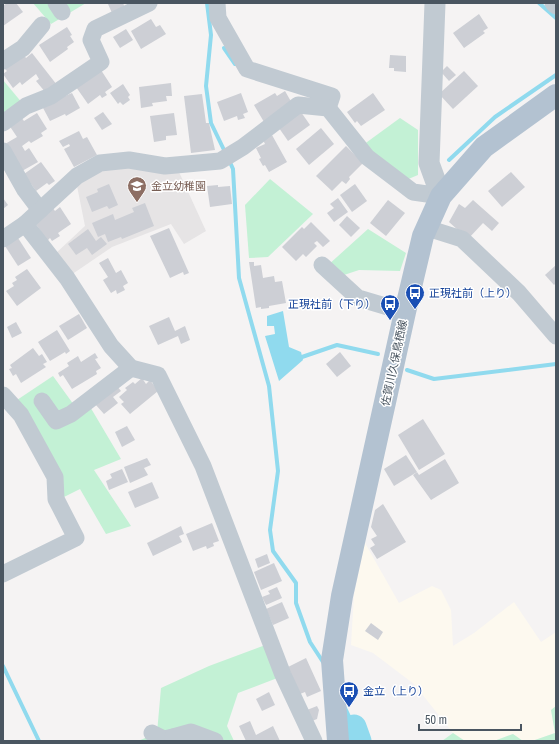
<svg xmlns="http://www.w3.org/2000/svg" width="559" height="744" viewBox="0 0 559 744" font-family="'Archivo Narrow','Noto Sans JP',sans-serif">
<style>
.commercial{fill:#fdf9ef}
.education{fill:#e6e4e5}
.green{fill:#c3f1d5}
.water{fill:#90daee}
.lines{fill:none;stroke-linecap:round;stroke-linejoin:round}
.stream{stroke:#90daee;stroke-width:4}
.river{stroke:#90daee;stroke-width:25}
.building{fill:#cdcfd5}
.minor{stroke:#c1cad2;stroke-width:17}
.tertiary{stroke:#c1cad2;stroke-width:21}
.primary{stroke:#b3c2d1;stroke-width:22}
.labels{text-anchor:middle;stroke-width:3;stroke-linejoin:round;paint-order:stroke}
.education-label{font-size:11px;fill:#785e54;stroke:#fff;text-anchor:start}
.transit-label{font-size:11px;fill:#164399;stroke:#fff;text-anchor:start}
.street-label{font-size:11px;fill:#4a5661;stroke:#fff}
</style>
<rect width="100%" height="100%" fill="#f5f3f3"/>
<path class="commercial" d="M365 543 399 603 432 586 441 590 451 610 453 646 474 633 514 602 541 642 556 632V706L551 710 555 733 532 741H523L513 734 494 741H465L453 733 414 684 373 653 351 645 354 595Z"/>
<path class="education" d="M129 164 179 172 206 231 184 244 171 224 112 247 68 277 54 255 85 226 76 181 98 168Z"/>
<g class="green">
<path d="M33 3H86L51 24Z"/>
<path d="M3 80 23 104 3 119Z"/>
<path d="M400 118 418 130V175L406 180 363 145Z"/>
<path d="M270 179 313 214 268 257 249 258 245 205Z"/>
<path d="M368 229 406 253 400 271 359 270 338 277 327 266Z"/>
<path d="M53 376 79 412 89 405 121 459 94 470 131 526 106 534 80 489 62 498 17 400Z"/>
<path d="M268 644 280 677 238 693 227 726 234 741H138L157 733 161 688 209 666Z"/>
<path d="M556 706V741H532L555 733 551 710Z"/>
<path d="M453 733 465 741H442Z"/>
<path d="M513 734 523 741H494Z"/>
</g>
<path class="water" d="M283 311 289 347 301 352 303 360 279 381 265 336 275 334 274 326H267V316Z"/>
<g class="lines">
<g class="stream">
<path d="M207 3 211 35 206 86 211 123 225 152"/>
<path d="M539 3 556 18"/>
<path d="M224 48 235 64"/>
<path d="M229 160 233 169 239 278 269 386 278 471 270 530 273 551 296 583V603L310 642 323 662"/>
<path d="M449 160 495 117 556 75"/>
<path d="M302 357 337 345 378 354"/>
<path d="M407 370 434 379 556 364"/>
<path d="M3 666 39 741"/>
<path d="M345 708 354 727"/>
</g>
<path class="river" d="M354 727 359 741"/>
</g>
<g class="building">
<path d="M7 3H16L23 12 3 26V6Z"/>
<path d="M110 3H123L125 8 112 13 108 4Z"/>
<path d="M479 14 488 28 483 31 485 33 464 48 453 33Z"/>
<path d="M151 19 156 27 160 25 166 34 141 49 131 31Z"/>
<path d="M67 27 72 35 70 36 74 42 67 47 68 49 50 62 39 45Z"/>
<path d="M126 29 133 40 120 48 113 37Z"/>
<path d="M32 53 57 85 46 93 36 81 39 79 36 74 22 85 20 82 13 88 3 74 7 71 5 69 24 55 26 58Z"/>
<path d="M390 55 406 56V72L394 71V68H389Z"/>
<path d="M447 66 456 75 449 81 441 72Z"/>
<path d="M101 70 112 87 105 92 107 95 102 98 100 95 88 104 76 87Z"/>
<path d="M464 71 478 86 453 109 439 94Z"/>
<path d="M171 83 172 96H166L167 101 152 103 153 106 141 108 139 87Z"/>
<path d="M123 84 130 95 128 97 130 100 123 105 120 102 118 104 110 93Z"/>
<path d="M285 91 293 105 264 122 254 105 275 93 277 96Z"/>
<path d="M72 93 80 108 66 116 65 114 50 121 42 106Z"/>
<path d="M241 93 248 112 243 114 245 118 238 120 237 116 224 121 217 102Z"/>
<path d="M373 93 385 110 361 126 357 121 355 123 347 112Z"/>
<path d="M202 94 206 123H209L215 150 191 153 184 96Z"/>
<path d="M103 112 112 124 102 130 94 118Z"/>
<path d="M301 112 310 125 288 141 279 128Z"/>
<path d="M37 113 47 129 41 133 43 136 31 143 29 141 22 146 25 151 29 148 38 162 22 171 5 144 17 137 9 125 21 117 24 121Z"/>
<path d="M174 113 177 135 166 136V140L154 142 150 116Z"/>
<path d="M321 128 334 144 309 165 296 149Z"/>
<path d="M79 131 83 139 87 137 97 155 74 167 64 149 70 146 69 144 63 147 59 141Z"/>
<path d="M272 135 287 162 269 172 265 165 263 166 259 159 261 158 256 148 265 144 263 140Z"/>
<path d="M346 146 363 163 349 177 350 179 346 184 342 181 332 191 316 176Z"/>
<path d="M41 162 55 181 49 185 47 183 36 191 24 174Z"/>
<path d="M511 172 525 187 502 207 488 191Z"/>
<path d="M109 184 118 205 109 209 107 206 92 212 86 197 98 192 97 189Z"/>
<path d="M355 184 367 201 352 212 340 195Z"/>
<path d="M218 185V187L230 186 232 204 210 207 207 186Z"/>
<path d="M3 198 8 205 3 209Z"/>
<path d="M338 198 348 212 334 222 327 213 334 208 330 204Z"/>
<path d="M388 200 405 213 386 236 370 223Z"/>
<path d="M473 200 499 223 492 231 483 223 468 239 449 222 459 204 465 208Z"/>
<path d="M145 203 154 226 122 239 121 237 108 242 105 234 98 237 92 223 113 214 115 220 134 212 132 208Z"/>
<path d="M52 207 55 211 60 207 71 224 58 233 60 236 52 241 50 238 47 241 36 224Z"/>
<path d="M347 216 360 228 351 237 339 225Z"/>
<path d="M311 222 330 241 323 247 317 241 314 243 317 246 306 257 303 254 296 261 282 247 302 227 304 229Z"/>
<path d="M169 228 189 273 184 275 183 272 170 278 150 236Z"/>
<path d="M88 229 96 241 101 237 107 244 92 255 87 248 76 255 68 244Z"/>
<path d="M18 238 31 258 18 266 5 246Z"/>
<path d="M108 258 116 273 121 270 128 283 123 286 125 290 117 294 116 290 111 293 103 280 108 277 99 263Z"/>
<path d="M249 262H254V266L261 265 263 278 274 276 275 282 282 281 286 303 269 306V308L261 309V307L256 308Z"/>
<path d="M556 265V283L554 285 545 275Z"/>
<path d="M27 269 41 288 17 306 6 291 14 286 12 283 17 280 15 277Z"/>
<path d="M79 314 87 328 68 340 59 326Z"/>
<path d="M169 317 175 331 185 326 190 340 181 344 178 336 158 345 149 326Z"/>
<path d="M16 322 22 333 12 338 7 327Z"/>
<path d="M57 330 70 351 66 354 65 352 50 361 38 342Z"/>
<path d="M33 348 39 356 42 354 47 362 43 364 46 367 21 383 16 374 13 376 9 369 12 368 10 365Z"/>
<path d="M340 352 351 366 337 377 326 364Z"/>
<path d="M95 353 98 358 95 359 101 368 96 371 97 374 72 389 63 375 60 377 58 373 69 366 67 363 78 356 81 362Z"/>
<path d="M142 378 146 384 150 380 158 391 130 414 121 404 124 402 119 397 127 390 125 388 133 382 135 384Z"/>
<path d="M117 386 121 391 113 397 118 403 104 414 95 404Z"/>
<path d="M423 419 445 454 419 470 398 435Z"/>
<path d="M127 426 135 440 122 447 115 432Z"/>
<path d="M406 455 417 472 394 486 384 469Z"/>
<path d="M147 458 151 465 144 468 148 475 130 483 124 467Z"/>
<path d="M445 459 459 483 431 500 413 475 417 472 419 475Z"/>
<path d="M122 469 128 482 109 490 106 481 112 478 110 474Z"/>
<path d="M152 482 159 498 135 508 128 492Z"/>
<path d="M383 504 406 542 377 559 370 548 375 545 371 539 377 536 371 527 375 510Z"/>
<path d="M212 523 219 541 213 543 214 546 207 549 206 546 193 551 186 534Z"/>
<path d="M181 526 184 534 179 536 182 542 153 556 147 543Z"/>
<path d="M267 554 270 563 258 568 255 559Z"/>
<path d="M274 563 282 581 261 590 254 572Z"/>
<path d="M277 587 282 598 266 605 262 597 270 594 268 591Z"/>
<path d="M282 602 289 618 273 625 266 609Z"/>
<path d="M371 623 383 632 378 640 365 631Z"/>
<path d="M306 658 321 691 307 697 305 692 300 694 288 667Z"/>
<path d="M269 692 275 705 262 711 256 699Z"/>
<path d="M317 706 319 710 317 719 312 721 307 710Z"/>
<path d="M250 721 256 735 273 726 280 741H246L239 726Z"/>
</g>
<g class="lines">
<g class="minor">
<path d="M56 3 62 12"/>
<path d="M217 3 218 18 247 69 332 96 328 108"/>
<path d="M553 3 556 6"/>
<path d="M3 61 23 48 42 25"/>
<path d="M3 123 26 106 51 96 101 62 91 40 95 29 149 3"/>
<path d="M3 151 25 190 40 210"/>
<path d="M25 224 67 278 111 346 131 368 158 375 203 466 283 675 314 741"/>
<path d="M427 228 462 239 519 293 556 336"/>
<path d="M3 239 25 224 77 176 100 163 129 160 165 166 220 161 243 147 298 105 328 108 367 157 396 179 413 192 441 196"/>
<path d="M322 265 358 298 405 312"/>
<path d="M3 395 21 415 55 477 56 499 76 538 3 574"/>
<path d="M42 401 56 421 71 414 131 368"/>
<path d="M152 733 164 739 173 737 176 741"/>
<path d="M173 737 191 732 215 741"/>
</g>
<path class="tertiary" d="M435 3 429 163 441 196"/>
<path class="primary" d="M338 741 332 660 342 596 405 312 423 236 441 196 484 147 556 95"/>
</g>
<defs>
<g id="school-pin" transform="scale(1)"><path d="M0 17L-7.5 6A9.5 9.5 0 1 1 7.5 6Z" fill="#8d6e63" stroke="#fff"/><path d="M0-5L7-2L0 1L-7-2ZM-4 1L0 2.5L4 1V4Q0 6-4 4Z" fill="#fff"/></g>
<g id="bus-pin" transform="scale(1)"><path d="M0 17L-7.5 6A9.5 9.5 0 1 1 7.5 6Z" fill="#1a4fb4" stroke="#fff"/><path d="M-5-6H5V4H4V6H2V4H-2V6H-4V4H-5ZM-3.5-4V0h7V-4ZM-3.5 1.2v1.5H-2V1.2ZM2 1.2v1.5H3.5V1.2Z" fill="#fff"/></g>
</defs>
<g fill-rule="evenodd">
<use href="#school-pin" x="137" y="186"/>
<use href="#bus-pin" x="415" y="293"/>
<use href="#bus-pin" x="390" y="304"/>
<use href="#bus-pin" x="349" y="691"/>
</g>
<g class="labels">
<g class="education-label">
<text x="151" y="190">金立幼稚園</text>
</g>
<g class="transit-label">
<text x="429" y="297">正現社前（上り）</text>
<text x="376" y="308" text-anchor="end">正現社前（下り）</text>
<text x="363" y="695">金立（上り）</text>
</g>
<g class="street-label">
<text transform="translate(394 363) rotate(-78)" y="4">佐賀川久保鳥栖線</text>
</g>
</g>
<rect width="559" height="744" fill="none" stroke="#4a5661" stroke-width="8"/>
<path d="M419 724v6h102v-6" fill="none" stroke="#4a5661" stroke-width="2"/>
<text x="425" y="724" font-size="12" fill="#4a5661" stroke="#ffffff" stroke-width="3" paint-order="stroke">50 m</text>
</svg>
